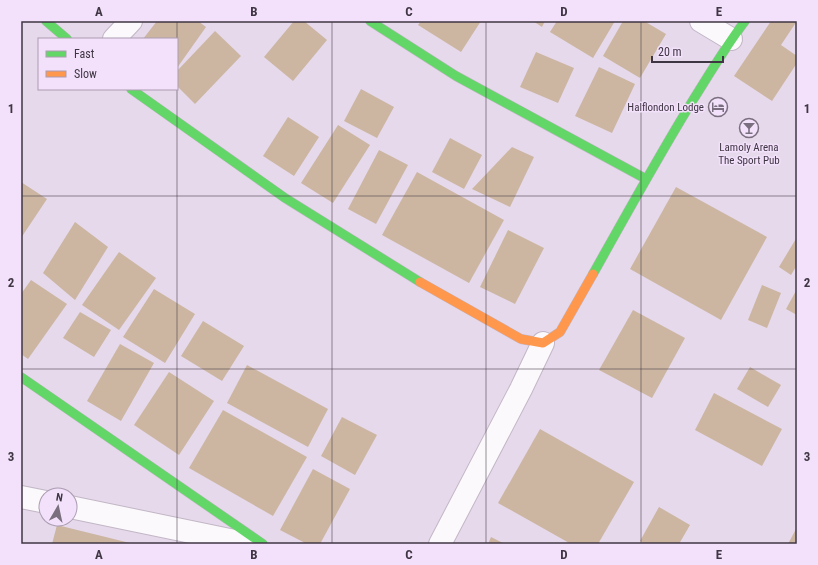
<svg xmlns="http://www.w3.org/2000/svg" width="818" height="565" viewBox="0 0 818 565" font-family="'Roboto Condensed',sans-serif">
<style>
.building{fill:#ccb6a2}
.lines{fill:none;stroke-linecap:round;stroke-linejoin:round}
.street-casing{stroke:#c2b7c6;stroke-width:24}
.fast-casing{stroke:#c2b7c6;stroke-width:10}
.slow-casing{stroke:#c2b7c6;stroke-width:10}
.street{stroke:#fbf9fc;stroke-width:22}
.fast{stroke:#63d668;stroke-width:9}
.slow{stroke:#ff974d;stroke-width:9}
.grid{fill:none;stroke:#3f3643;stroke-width:1;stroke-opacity:0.55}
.labels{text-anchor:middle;stroke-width:3;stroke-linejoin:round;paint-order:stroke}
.poi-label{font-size:11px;fill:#3f3643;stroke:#f3e0fb;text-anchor:end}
.neatline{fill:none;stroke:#3f3643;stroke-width:1.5}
.grid-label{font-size:13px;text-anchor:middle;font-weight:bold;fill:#3f3643}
</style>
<rect width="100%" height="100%" fill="#e6d9eb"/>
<g class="building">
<path d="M157 21H198L206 27 177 68V39H143Z"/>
<path d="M294 21H304L327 40 293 81 264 57Z"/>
<path d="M421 21H481L461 52 418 25Z"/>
<path d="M533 21H545L542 27Z"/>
<path d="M557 21H615L593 58 550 32Z"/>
<path d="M623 21H644L666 34 640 78 603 56Z"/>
<path d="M771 21H797L781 45 797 56V63L772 101 734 76Z"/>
<path d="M215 31 241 56 195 104 177 86V71Z"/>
<path d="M536 52 574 68 558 103 520 87Z"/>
<path d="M599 67 635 84 612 133 575 116Z"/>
<path d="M361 89 394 107 377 138 344 121Z"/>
<path d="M288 117 319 137 294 176 263 156Z"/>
<path d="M338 125 370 145 333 203 301 183Z"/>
<path d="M450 138 482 155 464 189 432 172Z"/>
<path d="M512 147 534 157 510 207 472 189Z"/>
<path d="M379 150 408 165 376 224 348 209Z"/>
<path d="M417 172 504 220 469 283 382 235Z"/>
<path d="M21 182 47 199 21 238Z"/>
<path d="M676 187 767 237 721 320 630 269Z"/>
<path d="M75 222 108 247 75 300 43 273Z"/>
<path d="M508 230 544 248 515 304 480 287Z"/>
<path d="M797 237V265L791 275 779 267Z"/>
<path d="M119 252 156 278 119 330 82 305Z"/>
<path d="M31 280 67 304 28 359 21 354V294Z"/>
<path d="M762 285 781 293 767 328 748 320Z"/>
<path d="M154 289 195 314 165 363 123 337Z"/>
<path d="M797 289V315L786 309Z"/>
<path d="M633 310 685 338 652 398 599 370Z"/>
<path d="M80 312 111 330 94 357 63 338Z"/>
<path d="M203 321 244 346 222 381 181 356Z"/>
<path d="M120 344 154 363 121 421 87 401Z"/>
<path d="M247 365 328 409 308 447 227 403Z"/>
<path d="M750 367 781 385 768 407 737 389Z"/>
<path d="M169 372 214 401 179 455 134 425Z"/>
<path d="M714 393 782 429 762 466 695 430Z"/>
<path d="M223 410 307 457 273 516 189 468Z"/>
<path d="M342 417 377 435 355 475 321 456Z"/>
<path d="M540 429 634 482 598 544H571L498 503Z"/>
<path d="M313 469 350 489 320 544H307L280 530Z"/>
<path d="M659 507 690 525 679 544H645L640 541Z"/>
<path d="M57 525 130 543V544H52Z"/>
<path d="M797 527V544H788Z"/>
<path d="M491 537 505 544H488Z"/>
</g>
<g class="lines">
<g class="street-casing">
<g id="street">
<path d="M701 21 731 39"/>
<path d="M114 39 131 21"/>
<path d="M21 497 46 502"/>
<path d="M70 507 249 544"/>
<path d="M440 544 521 389 543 343"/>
</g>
</g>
<g class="fast-casing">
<g id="fast">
<path d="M46 21 67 39"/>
<path d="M370 21 456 76 646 179"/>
<path d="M131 89 285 198 420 282"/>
<path d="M593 274C626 215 658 157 693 100 710 73 726 46 745 21"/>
<path d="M21 377 263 544"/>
</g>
</g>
<g class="slow-casing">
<path id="slow" d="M420 282 521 339 543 343 560 332 593 274"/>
</g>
<use href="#street" class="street"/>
<use href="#fast" class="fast"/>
<use href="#slow" class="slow"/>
</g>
<path class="grid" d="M177 21V39M332 21V544M486 21V544M641 21V544M177 89V544M21 196H797M21 369H797"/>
<defs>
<g id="hotel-ring" transform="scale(1)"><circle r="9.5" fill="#f3e0fb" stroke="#796f7e" stroke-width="1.5"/><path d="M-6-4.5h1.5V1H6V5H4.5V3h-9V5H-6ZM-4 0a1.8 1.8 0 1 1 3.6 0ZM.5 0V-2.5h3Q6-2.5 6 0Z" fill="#796f7e"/></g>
<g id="bar-ring" transform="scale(1)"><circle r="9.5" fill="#f3e0fb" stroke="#796f7e" stroke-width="1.5"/><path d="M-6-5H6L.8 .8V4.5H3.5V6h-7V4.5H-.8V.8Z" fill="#796f7e"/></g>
</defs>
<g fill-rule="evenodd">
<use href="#hotel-ring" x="718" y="107"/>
<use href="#bar-ring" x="749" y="128"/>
</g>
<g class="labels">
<g class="poi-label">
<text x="704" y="111">Halflondon Lodge</text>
<text x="749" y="151" text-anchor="middle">Lamoly Arena<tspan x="749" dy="13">The Sport Pub</tspan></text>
</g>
</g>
<rect width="818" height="565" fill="none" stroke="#f3e0fb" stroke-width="44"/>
<rect x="38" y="38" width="140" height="52" fill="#f3e0fb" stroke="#ab9cb1"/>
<rect x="46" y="51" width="20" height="6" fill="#63d668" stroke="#ab9cb1"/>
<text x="74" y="58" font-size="12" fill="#3f3643">Fast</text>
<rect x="46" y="71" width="20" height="6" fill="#ff974d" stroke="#ab9cb1"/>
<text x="74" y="78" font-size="12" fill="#3f3643">Slow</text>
<g transform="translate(58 507) rotate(9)"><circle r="19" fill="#f3e0fb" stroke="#ab9cb1"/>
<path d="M0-3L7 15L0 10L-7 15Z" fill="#796f7e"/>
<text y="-6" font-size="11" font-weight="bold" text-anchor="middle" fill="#3f3643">N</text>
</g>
<path d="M652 56v6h71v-6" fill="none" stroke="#3f3643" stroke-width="2"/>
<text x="658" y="56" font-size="12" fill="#3f3643" stroke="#f3e0fb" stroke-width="3" paint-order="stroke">20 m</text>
<rect x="22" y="22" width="774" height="521" class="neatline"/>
<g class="grid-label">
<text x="99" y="16">A</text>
<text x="254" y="16">B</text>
<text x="409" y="16">C</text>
<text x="564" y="16">D</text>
<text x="719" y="16">E</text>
<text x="11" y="113">1</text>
<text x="807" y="113">1</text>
<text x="11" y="287">2</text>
<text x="807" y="287">2</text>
<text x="11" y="461">3</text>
<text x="807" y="461">3</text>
<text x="99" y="559">A</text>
<text x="254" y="559">B</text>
<text x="409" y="559">C</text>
<text x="564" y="559">D</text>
<text x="719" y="559">E</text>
</g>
</svg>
